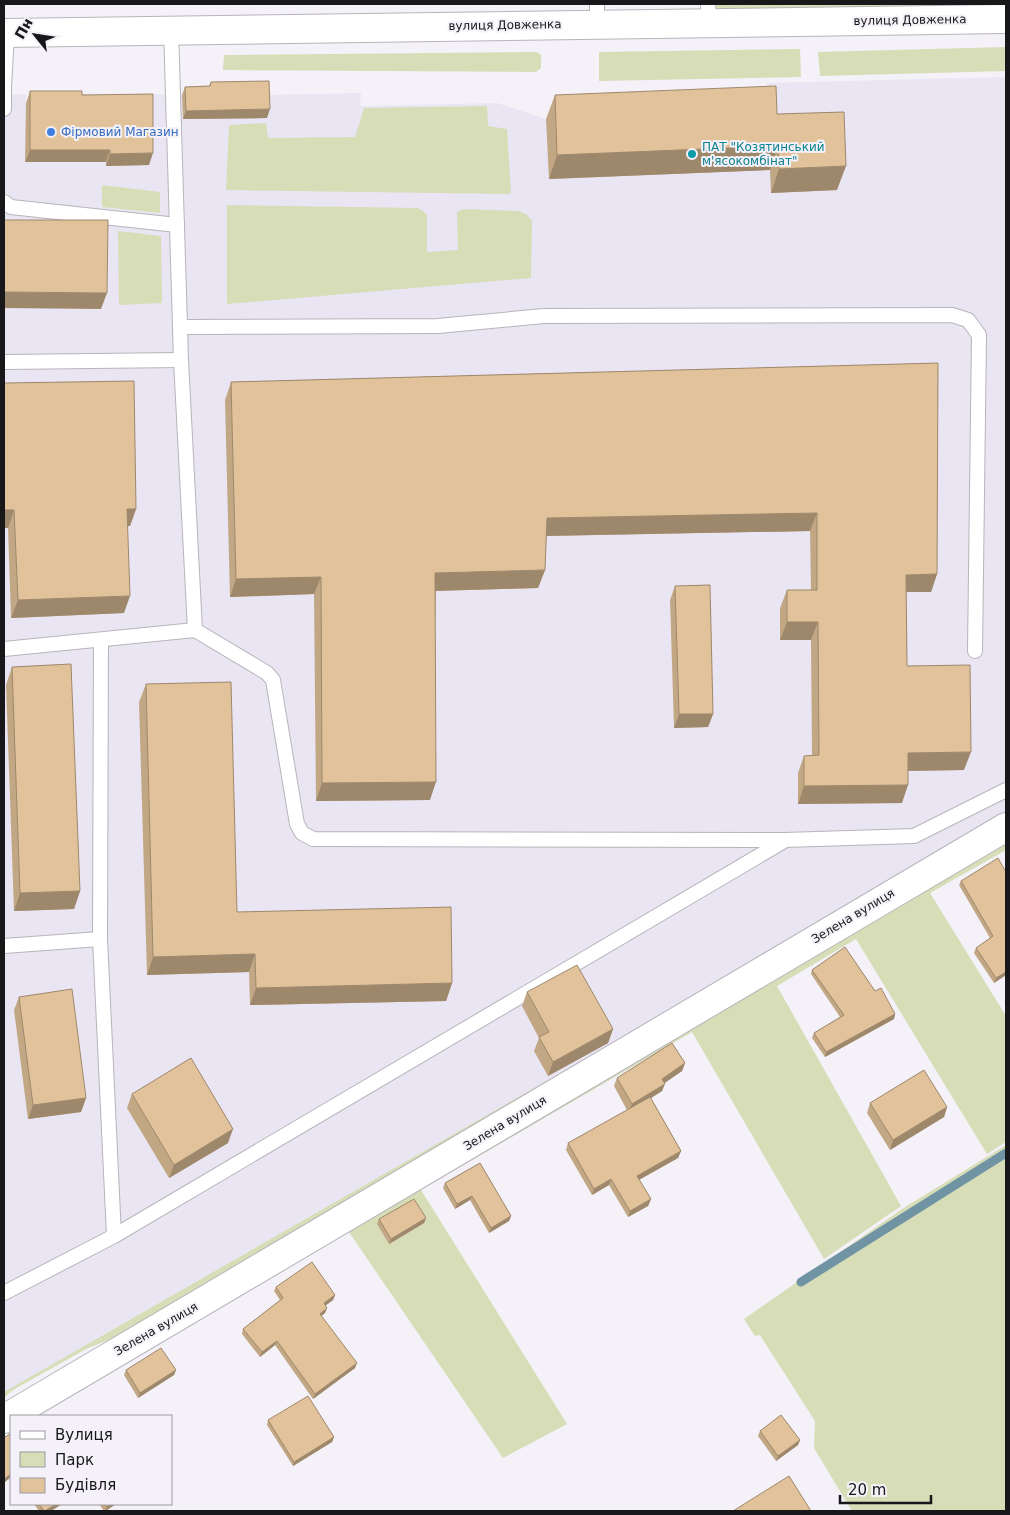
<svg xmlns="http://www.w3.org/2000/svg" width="1010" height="1515" viewBox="0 0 1010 1515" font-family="'DejaVu Sans',sans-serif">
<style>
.built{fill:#eae5f3}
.green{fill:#d7ddb7}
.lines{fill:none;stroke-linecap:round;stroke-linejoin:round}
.stream{stroke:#7094a4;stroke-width:9}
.service-casing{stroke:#b7b4bb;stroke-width:16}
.minor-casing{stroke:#b7b4bb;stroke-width:30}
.tertiary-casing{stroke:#b7b4bb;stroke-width:30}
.service{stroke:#fff;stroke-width:14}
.minor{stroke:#fff;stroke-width:28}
.tertiary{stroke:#fff;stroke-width:28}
.wall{fill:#c2a785}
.shaded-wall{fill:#9e886c}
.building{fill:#e1c29b;stroke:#9e886c}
.shop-dot{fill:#3f7fe0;stroke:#f4f1f8;stroke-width:2}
.culture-dot{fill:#0f9aa8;stroke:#f4f1f8;stroke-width:2}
.labels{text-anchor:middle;stroke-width:4;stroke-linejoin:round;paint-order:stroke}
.street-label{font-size:12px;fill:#18171a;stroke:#f4f1f8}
.shop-label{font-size:12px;fill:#366cbe;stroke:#f4f1f8;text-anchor:start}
.culture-label{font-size:12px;fill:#0d838f;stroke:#f4f1f8;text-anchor:start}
</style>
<rect width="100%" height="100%" fill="#f4f1f8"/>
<path class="built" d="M1006 77V813L985 823 609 1045 4 1392V95L26 94V162H77V94L267 95 361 93 360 106 497 103 546 119 767 109V83Z"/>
<g class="green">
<path d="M708 4H1006V19L709 22Z"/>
<path d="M1006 47V71L820 76 818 52Z"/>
<path d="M800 49 801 77 599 81V52Z"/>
<path d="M537 52 541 55V68L536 72 223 70 224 55Z"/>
<path d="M487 106 488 126 507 129 511 194 226 190 229 125 266 123 268 138 355 137 364 108Z"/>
<path d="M102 185 160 192V213L102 207Z"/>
<path d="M227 205 418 208 427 214V252L458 250 457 212 463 209 518 211 526 214 532 221 531 278 227 304Z"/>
<path d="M118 231 161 236 162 303 119 305Z"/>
<path d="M1006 813 135 1329 86 1349 13 1390 4 1398V1392L609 1045 985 823Z"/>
<path d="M1006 835V850L930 893 1006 1016V1142L987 1154 856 939 777 986 901 1206 824 1259 692 1032 421 1190 567 1424 503 1458 349 1232 36 1416H24Z"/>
<path d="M1006 1145V1511H852L814 1448 815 1421 760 1335 755 1336 744 1319 902 1209Z"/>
</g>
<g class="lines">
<path class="stream" d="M801 1282 1006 1153"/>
<g class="service-casing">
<g id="service">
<path d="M703 22H709L708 4"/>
<path d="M597 24V4"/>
<path d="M171 29 181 360 195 630 267 673 273 680 297 824 302 833 313 839 784 840 914 836 1006 790"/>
<path d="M4 87 7 33"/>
<path d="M4 88V109"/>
<path d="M4 202 11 207 177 225"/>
<path d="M180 327 438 326 544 316 952 315 968 320 979 335 975 651"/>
<path d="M4 362 181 360"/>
<path d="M4 649 195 630"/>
<path d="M4 946 100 939"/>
<path d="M114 1236 784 841"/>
<path d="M4 1293 114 1236 100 939 101 640"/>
</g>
</g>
<g class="minor-casing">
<path id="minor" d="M4 1419 1006 827"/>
</g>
<g class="tertiary-casing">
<path id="tertiary" d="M4 33 1006 19"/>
</g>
<use href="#service" class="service"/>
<use href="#minor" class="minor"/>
<use href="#tertiary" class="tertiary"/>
</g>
<g class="wall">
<path d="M211 82 267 118 183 119 182 95 185 87 209 86Z"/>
<path d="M30 91 82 95 149 165 106 166V162H25L26 103Z"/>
<path d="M555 95 777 114 837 190 771 193 770 170 549 179 546 119Z"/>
<path d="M938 363 937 574 931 592H906L907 666 964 770 908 771 902 803 798 804V773L804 756 812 755 811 640H780V608L787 590H811L810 531 546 536 545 570 538 588 436 591 430 800 316 801 314 594 230 597 225 400 231 382Z"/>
<path d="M4 383 136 509 130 526H127L124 613 11 618 8 528H4Z"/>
<path d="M675 586 713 714 708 727 674 728 670 600Z"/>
<path d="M12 667 80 891 74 909 14 911 6 685Z"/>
<path d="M146 684 237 912 452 983 446 1001 250 1005 249 972 147 975 139 702Z"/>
<path d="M1006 872V975L994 983 974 953 976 948 990 938 959 885 961 881Z"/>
<path d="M812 970 875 991 895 1014 894 1019 825 1057 812 1038 814 1033 840 1017 811 974Z"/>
<path d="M527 992 613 1029 608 1043 548 1076 534 1051 539 1038 522 1006Z"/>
<path d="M19 997 86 1098 81 1112 28 1119 14 1010Z"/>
<path d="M685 1063 682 1071 664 1083 662 1091 651 1098 681 1151 678 1158 639 1180 651 1199 648 1206 628 1217 609 1185 592 1195 566 1150 568 1143 627 1110 614 1086 617 1078Z"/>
<path d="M132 1094 228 1143 169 1178 127 1108Z"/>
<path d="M870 1103 947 1107 944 1117 890 1150 867 1113Z"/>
<path d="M480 1163 511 1216 509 1221 489 1233 470 1200 455 1209 443 1188 445 1183Z"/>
<path d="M426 1218 424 1223 389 1244 377 1224 379 1219Z"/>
<path d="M276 1287 335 1295 333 1300 325 1306 327 1308 325 1313 321 1316 355 1368 313 1399 275 1345 260 1357 242 1334 243 1329 280 1300 274 1291Z"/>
<path d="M126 1370H176L174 1375 138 1398 124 1375Z"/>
<path d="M268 1420 334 1437 332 1442 293 1466 267 1425Z"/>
<path d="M760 1431 800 1440 798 1445 776 1461 758 1436Z"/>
<path d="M34 1504H62L51 1511H39Z"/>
<path d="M99 1504H116L106 1511H104Z"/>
</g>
<g class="shaded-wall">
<path d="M270 109 267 118 183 119 186 111Z"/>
<path d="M778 146 770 170 549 179 557 155Z"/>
<path d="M30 150H110L106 162H25Z"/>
<path d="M153 153 149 165 106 166 110 154Z"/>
<path d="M846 166 837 190 771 193 779 169Z"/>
<path d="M4 292 107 293 101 309 4 308Z"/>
<path d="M127 509H136L130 526H120Z"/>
<path d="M4 510H14L8 528H4Z"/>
<path d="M817 513 810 531 541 536 547 518Z"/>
<path d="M545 570 538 588 429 591 435 573Z"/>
<path d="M937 574 931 592H900L906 575Z"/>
<path d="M321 577 314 594 230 597 236 579Z"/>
<path d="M130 596 124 613 11 618 18 600Z"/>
<path d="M787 622H818L811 640H780Z"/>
<path d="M679 714H713L708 727 674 728Z"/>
<path d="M971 752 964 770 901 771 908 753Z"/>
<path d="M436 782 430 800 316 801 322 783Z"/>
<path d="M908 785 902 803 798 804 804 786Z"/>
<path d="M80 891 74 909 14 911 20 893Z"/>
<path d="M255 954 249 972 147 975 153 957Z"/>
<path d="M1006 972V975L994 983 996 978Z"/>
<path d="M452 983 446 1001 250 1005 256 988Z"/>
<path d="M895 1014 894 1019 825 1057 826 1052Z"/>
<path d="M613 1029 608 1043 548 1076 553 1062Z"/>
<path d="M685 1063 682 1071 659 1087 662 1079Z"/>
<path d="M665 1084 662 1091 629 1112 632 1104Z"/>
<path d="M86 1098 81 1112 28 1119 33 1105Z"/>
<path d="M947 1107 944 1117 890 1150 893 1140Z"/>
<path d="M233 1129 228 1143 169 1178 174 1165Z"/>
<path d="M681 1151 678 1158 635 1182 637 1176Z"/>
<path d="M611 1179 609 1185 592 1195 594 1189Z"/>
<path d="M472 1196 470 1200 455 1209 457 1204Z"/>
<path d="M651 1199 648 1206 628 1217 630 1211Z"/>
<path d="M511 1216 509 1221 489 1233 491 1228Z"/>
<path d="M426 1218 424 1223 389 1244 391 1239Z"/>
<path d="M335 1295 333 1300 322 1308 324 1303Z"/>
<path d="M327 1308 325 1313 318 1319 320 1314Z"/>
<path d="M277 1341 275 1345 260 1357 262 1352Z"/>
<path d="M357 1363 355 1368 313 1399 315 1394Z"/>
<path d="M176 1370 174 1375 138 1398 140 1393Z"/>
<path d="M334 1437 332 1442 293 1466 294 1462Z"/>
<path d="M800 1440 798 1445 776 1461 778 1456Z"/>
<path d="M11 1474V1477L4 1483V1479Z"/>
<path d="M56 1504H62L51 1511H45Z"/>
<path d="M111 1504H116L105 1511 107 1507Z"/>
</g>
<g class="building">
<path d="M269 81 270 109 186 111 185 87 210 86 211 82Z"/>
<path d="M776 86 777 114 844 112 846 166 779 169 778 146 557 155 555 95Z"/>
<path d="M30 91H82V95L153 94V153L110 154V150H30Z"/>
<path d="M4 220H108L107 293 4 292Z"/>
<path d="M938 363 937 574 906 575 907 666 970 665 971 752 908 753V785L804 786V756L819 755 818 622H787V590H817V513L547 518 545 570 435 573 436 782 322 783 321 577 236 579 231 382Z"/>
<path d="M134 381 136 509H127L130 596 18 600 14 510H4V383Z"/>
<path d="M710 585 713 714H679L675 586Z"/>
<path d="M71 664 80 891 20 893 12 667Z"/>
<path d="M231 682 237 912 451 907 452 983 256 988 255 954 153 957 146 684Z"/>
<path d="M998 858 1006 872V972L996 978 976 948 993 936 961 881Z"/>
<path d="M845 947 875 991 881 988 895 1014 826 1052 814 1033 844 1015 812 970Z"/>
<path d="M577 965 613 1029 553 1062 539 1037 549 1032 527 992Z"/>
<path d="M72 989 86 1098 33 1105 19 997Z"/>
<path d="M672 1043 685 1063 662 1079 665 1084 632 1104 617 1078Z"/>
<path d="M191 1058 233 1129 174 1165 132 1094Z"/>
<path d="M924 1070 947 1107 893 1140 870 1103Z"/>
<path d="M650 1097 681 1151 637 1176 651 1199 630 1211 611 1179 594 1189 568 1143Z"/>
<path d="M480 1163 511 1216 491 1228 472 1196 457 1204 445 1183Z"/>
<path d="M414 1199 426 1218 391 1239 379 1219Z"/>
<path d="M312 1262 335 1295 324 1303 327 1308 320 1314 357 1363 315 1394 277 1341 262 1352 243 1329 283 1298 276 1287Z"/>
<path d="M161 1348 176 1370 140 1393 126 1370Z"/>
<path d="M308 1396 334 1437 294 1462 268 1420Z"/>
<path d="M781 1415 800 1440 778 1456 760 1431Z"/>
<path d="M11 1433V1474L4 1479V1438Z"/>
<path d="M789 1476 811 1511H733Z"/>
<path d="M39 1504H56L45 1511H44Z"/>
<path d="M104 1504H111L107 1507Z"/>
</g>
<circle class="shop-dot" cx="51" cy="132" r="5"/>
<circle class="culture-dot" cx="692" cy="154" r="5"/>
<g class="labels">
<g class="street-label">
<text transform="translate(910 20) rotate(-1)" y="4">вулиця Довженка</text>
<text transform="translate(505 25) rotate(-1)" y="4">вулиця Довженка</text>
<text transform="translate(853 916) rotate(-31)" y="4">Зелена вулиця</text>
<text transform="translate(505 1123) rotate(-31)" y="4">Зелена вулиця</text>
<text transform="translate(156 1329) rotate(-30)" y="4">Зелена вулиця</text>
</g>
<g class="shop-label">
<text x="61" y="136">Фірмовий Магазин</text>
</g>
<g class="culture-label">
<text x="702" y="151">ПАТ "Козятинський<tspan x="702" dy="14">м'ясокомбінат"</tspan></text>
</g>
</g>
<rect width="1010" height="1515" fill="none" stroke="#18171a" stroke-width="10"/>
<rect x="10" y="1415" width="162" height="90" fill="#f4f1f8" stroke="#9c9a9f"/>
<rect x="20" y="1431" width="25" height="8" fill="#ffffff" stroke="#9c9a9f"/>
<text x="55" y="1440" font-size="15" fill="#18171a">Вулиця</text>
<rect x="20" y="1452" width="25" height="15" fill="#d7ddb7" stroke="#9c9a9f"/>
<text x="55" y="1465" font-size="15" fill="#18171a">Парк</text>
<rect x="20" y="1478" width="25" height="15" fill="#e1c29b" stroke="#9c9a9f"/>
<text x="55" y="1490" font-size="15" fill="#18171a">Будівля</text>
<g transform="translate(35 35) rotate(300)" stroke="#f4f1f8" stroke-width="4" paint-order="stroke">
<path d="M0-4L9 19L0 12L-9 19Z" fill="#18171a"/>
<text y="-8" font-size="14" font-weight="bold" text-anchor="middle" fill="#18171a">Пн</text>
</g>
<path d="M840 1495v8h91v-8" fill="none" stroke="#18171a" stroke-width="2.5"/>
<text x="848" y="1495" font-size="15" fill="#18171a" stroke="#f4f1f8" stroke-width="4" paint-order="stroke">20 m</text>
</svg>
